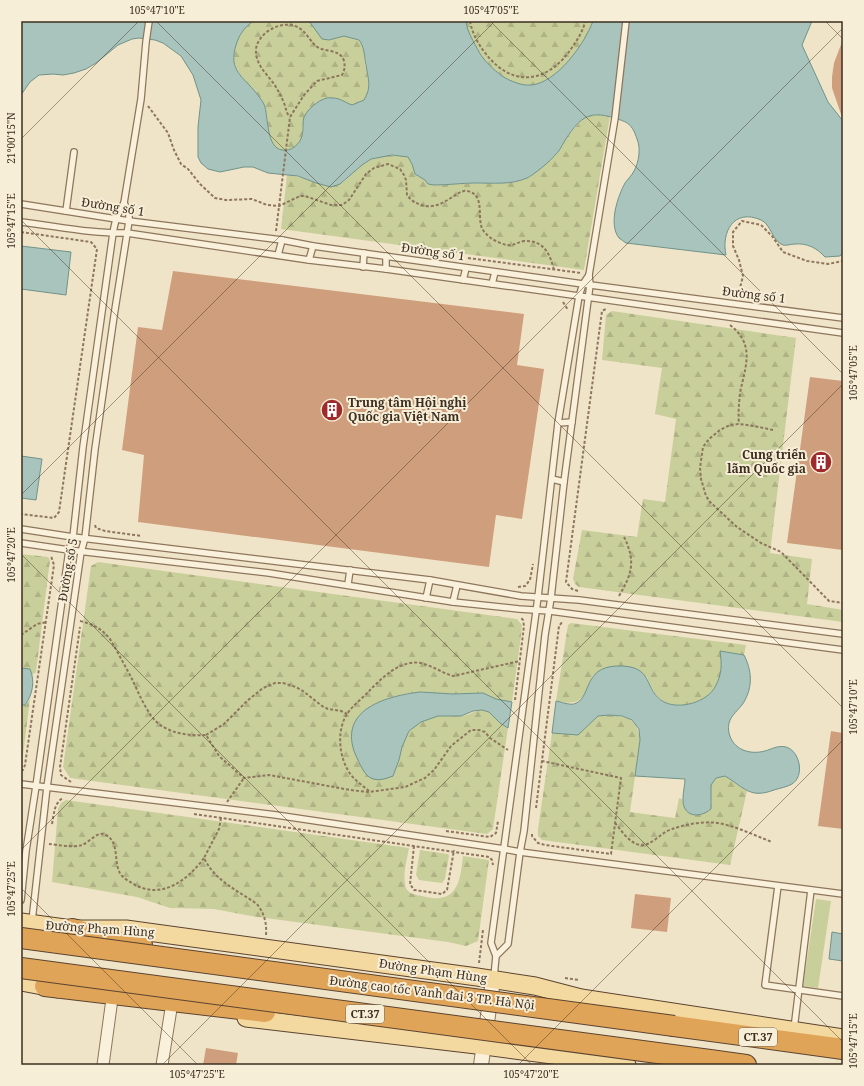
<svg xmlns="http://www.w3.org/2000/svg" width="864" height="1086" viewBox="0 0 864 1086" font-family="'Noto Serif',serif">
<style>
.green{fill:#c9cf9b}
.forest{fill:url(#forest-firs)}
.water{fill:#a9c4bc;stroke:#6f938a}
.building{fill:#cf9f7d}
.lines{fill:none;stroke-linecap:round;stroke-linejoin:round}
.service-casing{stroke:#8d765c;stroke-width:8}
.minor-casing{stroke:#8d765c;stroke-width:13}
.tertiary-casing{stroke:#8d765c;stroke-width:16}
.primary-casing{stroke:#5b4430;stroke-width:19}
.motorway-casing{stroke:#5b4430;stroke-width:22}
.path{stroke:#8d765c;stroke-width:2;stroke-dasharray:3 2;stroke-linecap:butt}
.service{stroke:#faf1dc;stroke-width:5.5}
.minor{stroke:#faf1dc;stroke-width:11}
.tertiary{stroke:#faf1dc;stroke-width:14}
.primary{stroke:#f3d9a0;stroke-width:17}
.motorway{stroke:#e0a458;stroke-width:20}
.motorway-bridge-casing{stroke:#5b4430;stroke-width:22;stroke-linecap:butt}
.motorway-bridge{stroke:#e0a458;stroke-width:20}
.ticks{fill:none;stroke:#3d2e20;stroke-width:1;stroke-opacity:0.45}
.labels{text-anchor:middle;stroke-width:4;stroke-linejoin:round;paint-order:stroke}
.shield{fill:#f7eed8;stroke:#756857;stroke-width:1}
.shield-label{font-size:11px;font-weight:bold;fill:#3d2e20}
.street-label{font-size:12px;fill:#3d2e20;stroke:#f7eed8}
.poi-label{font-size:12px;font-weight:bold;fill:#3d2e20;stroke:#f7eed8;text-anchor:start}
.neatline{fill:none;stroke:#3d2e20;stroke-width:1.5}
.ticks-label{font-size:10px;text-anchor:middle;fill:#3d2e20}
</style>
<defs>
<pattern id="forest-firs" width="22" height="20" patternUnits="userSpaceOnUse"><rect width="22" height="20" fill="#c9cf9b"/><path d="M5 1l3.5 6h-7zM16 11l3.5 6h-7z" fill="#aeb285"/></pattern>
</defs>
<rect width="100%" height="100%" fill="#f0e4c8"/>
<path class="green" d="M816 899 831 901 818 988 803 986Z"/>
<g class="forest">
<path d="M254 21H309L319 34 329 40 344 36 358 40C365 48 364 54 365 64 368 77 371 87 364 100L352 105C346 103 340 98 333 98 318 96 306 111 303 124 302 127 303 132 302 136 300 145 290 152 281 150 267 148 268 119 265 107 264 103 260 98 257 94 243 76 229 71 236 45 239 35 245 26 254 21Z"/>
<path d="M466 21H593C585 43 557 83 531 85 522 86 510 81 502 76 493 69 485 62 479 52 474 42 467 32 466 21Z"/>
<path d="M600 114 610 116 584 270 281 229 287 175C305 175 320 190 339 184 344 183 349 176 353 173 358 168 364 162 370 159 381 155 397 155 408 157L412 164 415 174 425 180 428 184 434 185 486 183 496 184 519 181 529 177 555 156 566 138 582 119 593 115Z"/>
<path d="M612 311 796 338 770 553 812 559 807 604 843 610V622L579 587 575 584 573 579 582 530 637 537 643 499 665 502 676 419 655 414 662 368 602 360 606 315Z"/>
<path d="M21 554 48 557 50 560 36 672 32 675 30 669 21 668Z"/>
<path d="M98 562 517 619 522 625 521 636 512 702 496 699 483 693 453 694 420 692 405 694 389 698 369 707 399 760C403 736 412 720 439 716 447 715 455 717 463 716 472 714 480 707 489 712 494 715 496 720 500 723 503 725 506 726 508 728L493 829 487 834 70 778 63 767 91 566Z"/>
<path d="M571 623 746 645 744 655 721 651C722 664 722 677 715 688 705 702 680 710 665 702 656 698 650 686 647 677L593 675C583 697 583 707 556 701L568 625Z"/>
<path d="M30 699 22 763 21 766V705H26Z"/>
<path d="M609 715C628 717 638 719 640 740L630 812 675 818 679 798 682 799 685 808 711 809V785L716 778 725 776 747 791 730 865 542 840 538 836V829L552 733 578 735 597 716Z"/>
<path d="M66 800 409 848C407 860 402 876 406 888 409 894 416 895 422 896 427 897 434 899 440 898 460 896 461 872 463 856L489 860 478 941 466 946 448 942 251 916 214 909 170 908 137 897 52 882 58 809 61 803Z"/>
<path d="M420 850 448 854 449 856 445 879 442 883 419 880 416 875Z"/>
</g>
<g class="water">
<path d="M21 21H254C245 26 239 35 236 45 228 71 243 76 257 94 260 98 264 103 265 107 268 119 267 148 282 150 291 152 300 144 302 136 304 129 302 123 304 117 307 111 312 106 318 102 323 99 327 97 333 98 340 98 346 103 352 105L364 100C372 87 368 79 366 65 364 56 365 48 359 40L344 36 329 40 322 39 309 21H466C467 32 474 42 479 52 485 62 493 69 502 76 510 81 522 86 531 85 557 83 585 43 593 21H812L802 45 828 102 843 121V252L840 256 825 257C817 248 807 243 795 244 791 244 786 246 783 245 772 241 771 224 761 220 734 208 721 232 726 255L626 243C624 241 621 240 619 238 608 224 618 196 625 183 628 179 632 175 634 171 639 162 641 148 637 139 632 124 628 122 614 118 587 109 578 120 564 142 561 147 559 152 555 155 552 160 532 176 527 178 511 185 493 183 476 183 462 183 448 185 434 185L428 184 425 180 415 174 412 164 408 157 392 155 371 159 362 165 340 184 331 187 316 183 298 176 268 173 253 167H244L220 172 208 169 201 163 198 157V127L201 100 193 75 181 56 163 43 155 40 139 38 132 39 118 45 96 63 86 69 74 73 63 75 53 74 39 75 30 82 21 95Z"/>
<path d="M21 246 71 252 66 295 21 289Z"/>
<path d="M21 456 42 459 36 500 21 498Z"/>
<path d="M720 651 744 655C752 671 753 686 744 702 737 713 726 717 729 733 733 750 750 755 765 751 772 749 778 745 786 747 800 751 805 776 792 784 787 787 780 788 774 790 750 799 745 788 725 776L716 778 711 785V809C699 819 682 817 683 798 683 792 685 785 685 779L635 776 640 740 639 729 632 720 622 716 609 715 598 716 578 735 552 733 556 701C561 702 569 705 574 704 592 699 582 667 617 666 656 665 642 690 664 702 680 710 707 702 715 687 722 675 722 664 720 651Z"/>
<path d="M21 668 30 669C35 681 33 694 25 705H21Z"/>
<path d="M420 692 453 694 483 693 496 699 512 702 508 728 500 723 489 712 482 710 473 711 461 716H438L421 722 409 731 402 747 399 760 393 776C385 779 377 782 369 777 363 773 357 758 354 751 340 708 388 696 420 692Z"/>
<path d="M832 932 843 934V961L829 959Z"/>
</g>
<g class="building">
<path d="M842 42 843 116 842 117 832 88V77L834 63Z"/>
<path d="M173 271 524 314 517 365 544 369 522 519 496 515 489 567 138 522 144 455 122 450 138 327 162 330Z"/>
<path d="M810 377 843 381V550L787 543Z"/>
<path d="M831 731 843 733V829L818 826Z"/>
<path d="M635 894 671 898 667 932 631 928Z"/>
<path d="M206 1048 238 1053 236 1065H203Z"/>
</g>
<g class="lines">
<g class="service-casing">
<g id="service">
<path d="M21 204 129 221 282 240 313 246 583 284 843 318"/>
<path d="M66 211 74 152"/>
<path d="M21 222C56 226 92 234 127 233L309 260 386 269 843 333"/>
<path d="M278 255 282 240"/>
<path d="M309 260 313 246"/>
<path d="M363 267 364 253"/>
<path d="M386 269V256"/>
<path d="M463 280 466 268"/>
<path d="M492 284 495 272"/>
<path d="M558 423 572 422"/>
<path d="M552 479 564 482"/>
<path d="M21 529 73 537 430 580 521 596 579 600 843 634"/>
<path d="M21 543 69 550 269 573 453 602 519 609 550 611 843 650"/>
<path d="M348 584 350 570"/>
<path d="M426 598 430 580"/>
<path d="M453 602 457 585"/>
<path d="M21 784 276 815 504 849 520 852 843 894"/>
<path d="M778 886 765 985 843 996"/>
<path d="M21 900 26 851 36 786 69 550 73 537 83 447 113 233C115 222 117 213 124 203L141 99 146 42 149 21"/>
<path d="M32 921 47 787 81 552 85 538 95 449 114 316 129 221V213L124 203"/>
<path d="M496 956 508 944 520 852 524 831 545 635 551 598 564 482 590 285 589 275 615 118 626 21"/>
<path d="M494 977 496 956 491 943 538 597 558 423 579 296 583 284 589 275"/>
<path d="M794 1029 811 890"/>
</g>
</g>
<g class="minor-casing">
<g id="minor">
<path d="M103 1065 112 999"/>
<path d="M162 1065 171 1009"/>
</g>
</g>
<g class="tertiary-casing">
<path id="tertiary" d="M481 1065 493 980"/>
</g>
<g class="primary-casing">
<g id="primary">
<path d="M21 922 72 929H126L477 977 535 986 581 998 843 1038"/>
<path d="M21 982 58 989"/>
<path d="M246 1018 485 1046 627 1065"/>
</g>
</g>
<g class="motorway-casing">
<g id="motorway">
<path d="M72 929 125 943 142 945"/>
<path d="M45 986 265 1012"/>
<path d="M674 1026 843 1049"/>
<path d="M710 1060 746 1065"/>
</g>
</g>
<g class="path">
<path d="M470 21C472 33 478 44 486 54 514 90 550 82 573 46 578 39 584 29 585 21"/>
<path d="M148 106 168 133 174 150 181 164 188 169 200 184 215 198 226 200 252 199 267 205 279 206 300 196H305L331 205H342L349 200 366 174 374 168 388 164 400 169 404 175 406 180 407 195C411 201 417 204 425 206 444 209 457 189 467 191 484 194 478 213 481 225 482 231 487 235 492 239 498 242 505 246 512 245 516 244 519 242 524 241 544 240 550 254 554 270"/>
<path d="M276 231 290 117 304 95 317 81 342 75C345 70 345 66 344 61 340 48 324 53 316 46 310 41 306 32 299 28 284 18 258 32 256 49 255 64 266 73 274 84 278 90 281 96 284 103 286 108 286 113 290 117"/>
<path d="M21 232 91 242 97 249 59 512 54 518 21 514"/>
<path d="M468 258 581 273"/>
<path d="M738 296 743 276 739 260 733 246V232L742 221 761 225 772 236 783 252 807 261 828 264 843 261"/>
<path d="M563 302 568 310"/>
<path d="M730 325C756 345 745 367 740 393 739 404 738 413 739 424"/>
<path d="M773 430 754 426 739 424 730 425 720 430 709 439 703 447 700 468 701 479 706 496 710 502 737 527 761 543 781 552 829 601 843 603"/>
<path d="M95 525 96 528 105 531 142 536"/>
<path d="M518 587 525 586 530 580 533 564"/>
<path d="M578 591 572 589 566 582 602 311 606 309"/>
<path d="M619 596C632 574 636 561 624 537"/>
<path d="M80 621C93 624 102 629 110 639 117 651 124 664 131 677 138 691 147 715 159 724 172 734 190 736 206 735L219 756 244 778 269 775 350 790 369 792 405 787 425 778 434 770 451 746 471 730H479L485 732 490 738 508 750"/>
<path d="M21 635 37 624 47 622"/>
<path d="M515 700 524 626 523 620 520 617"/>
<path d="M206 735 224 724 247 701 263 688 275 683H283L296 687 303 691 322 706 328 709 341 711 347 714"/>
<path d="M21 770H23L25 765 54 565 51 556"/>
<path d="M71 782 61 775 60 767 80 627"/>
<path d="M369 791C363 786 356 781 351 775 339 759 336 731 347 714 353 705 363 698 370 690 381 679 394 666 410 663 425 660 439 672 453 676L520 661"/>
<path d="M227 802 244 778"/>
<path d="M536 808 559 626 563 621"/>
<path d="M194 814 489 857 492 860 493 865"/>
<path d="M221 818 219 829 204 858C215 881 237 890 257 904 264 913 267 923 266 935"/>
<path d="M615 823C622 831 629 843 640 845 651 847 661 832 672 829 687 824 707 820 723 824 740 828 756 836 772 842"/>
<path d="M52 824C54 814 54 803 63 798"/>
<path d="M446 831 490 837 496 833 498 821"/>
<path d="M532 834V836L538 843 545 845 611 854 621 778 542 761"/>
<path d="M49 844C58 845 74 848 82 845 90 842 98 830 106 835 119 842 114 860 119 871 121 877 127 880 132 883 160 901 187 881 204 858"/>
<path d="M414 846 410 884 414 890 442 894 447 890 454 850"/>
<path d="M479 963 483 930"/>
<path d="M565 978 579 980"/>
</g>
<use href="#service" class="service"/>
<use href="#minor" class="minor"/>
<use href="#tertiary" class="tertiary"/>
<use href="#primary" class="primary"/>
<use href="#motorway" class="motorway"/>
<g class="motorway-bridge-casing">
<g id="motorway-bridge">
<path d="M21 938 674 1026"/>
<path d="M21 968 710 1060"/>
</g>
</g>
<use href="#motorway-bridge" class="motorway-bridge"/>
</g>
<path class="ticks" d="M156 21 843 708M490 21 843 374M825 21 843 39M21 139 139 21M21 220 843 1042M21 495 495 21M21 554 532 1065M21 850 843 28M21 888 198 1065M162 1065 843 384M518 1065 843 740"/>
<defs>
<g id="building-disc" transform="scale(1.15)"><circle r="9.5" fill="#9e2a2b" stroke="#f7eed8"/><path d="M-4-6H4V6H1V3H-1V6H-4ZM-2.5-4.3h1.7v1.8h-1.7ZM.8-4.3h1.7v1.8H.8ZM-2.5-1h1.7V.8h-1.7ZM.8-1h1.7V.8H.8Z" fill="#fff"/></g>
</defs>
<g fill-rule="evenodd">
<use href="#building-disc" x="332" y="410"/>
<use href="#building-disc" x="821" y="462"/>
</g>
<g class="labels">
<g class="shield">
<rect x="346" y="1005" width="38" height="18" rx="3"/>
<rect x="739" y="1028" width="38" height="18" rx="3"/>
</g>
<g class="shield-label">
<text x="365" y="1018">CT.37</text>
<text x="758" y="1041">CT.37</text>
</g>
<g class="street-label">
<text transform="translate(113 207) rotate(9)" y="4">Đường số 1</text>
<text transform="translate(433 252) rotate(8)" y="4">Đường số 1</text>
<text transform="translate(754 295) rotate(7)" y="4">Đường số 1</text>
<text transform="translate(68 570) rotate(-80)" y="4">Đường số 5</text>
<text transform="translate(100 929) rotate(4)" y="4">Đường Phạm Hùng</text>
<text transform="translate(433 971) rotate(8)" y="4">Đường Phạm Hùng</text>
<text transform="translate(432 993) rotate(7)" y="4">Đường cao tốc Vành đai 3 TP. Hà Nội</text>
</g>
<g class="poi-label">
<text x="348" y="407">Trung tâm Hội nghị<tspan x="348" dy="14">Quốc gia Việt Nam</tspan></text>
<text x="806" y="459" text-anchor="end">Cung triển<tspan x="806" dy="14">lãm Quốc gia</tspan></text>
</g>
</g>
<rect width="864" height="1086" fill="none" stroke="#f7eed8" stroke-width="44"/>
<rect x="22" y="22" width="820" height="1042" class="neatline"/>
<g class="ticks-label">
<text x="157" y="14">105°47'10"E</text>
<text x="491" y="14">105°47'05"E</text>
<text transform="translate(11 138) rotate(-90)" y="4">21°00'15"N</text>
<text transform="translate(11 221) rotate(-90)" y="4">105°47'15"E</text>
<text transform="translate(853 373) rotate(-90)" y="4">105°47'05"E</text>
<text transform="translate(11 555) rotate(-90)" y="4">105°47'20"E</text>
<text transform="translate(853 707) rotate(-90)" y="4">105°47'10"E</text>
<text transform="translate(11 889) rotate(-90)" y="4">105°47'25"E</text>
<text transform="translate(853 1041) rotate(-90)" y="4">105°47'15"E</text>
<text x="197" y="1078">105°47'25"E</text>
<text x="531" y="1078">105°47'20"E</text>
</g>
</svg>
